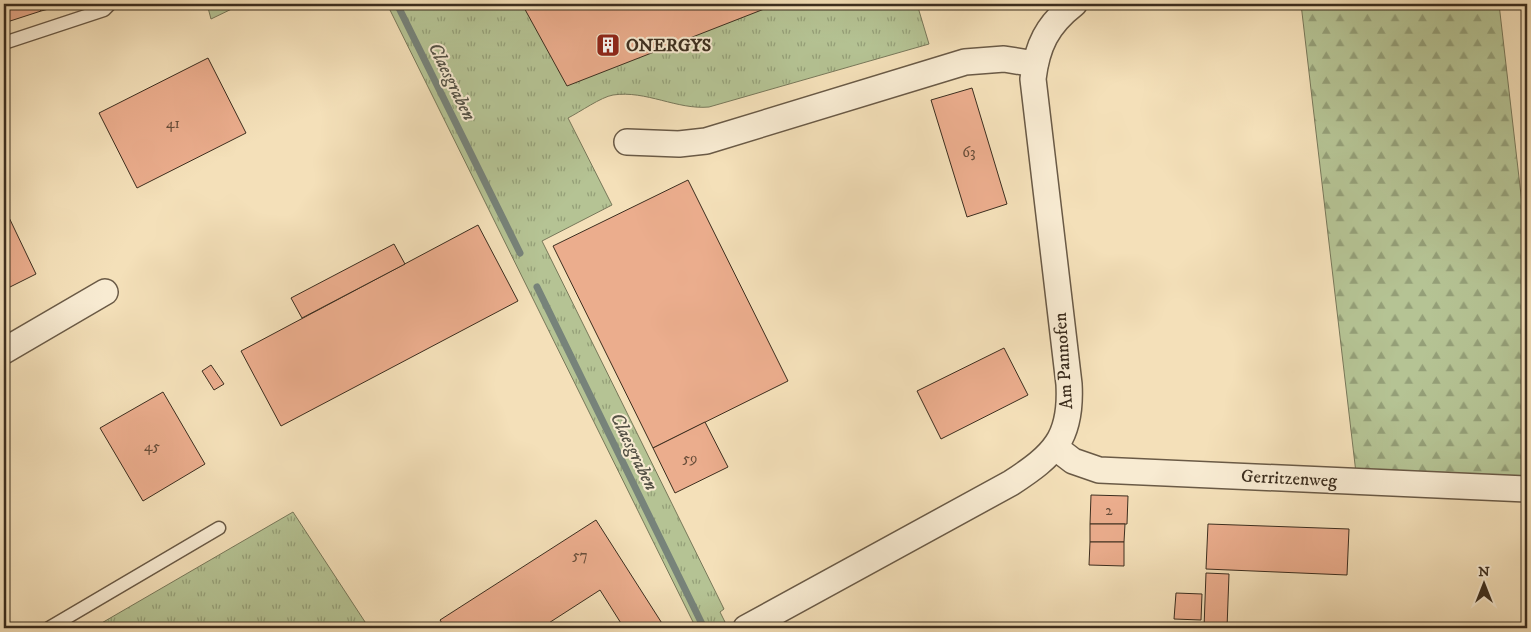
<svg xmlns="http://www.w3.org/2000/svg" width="1531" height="632" viewBox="0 0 1531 632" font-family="'IM FELL DW Pica',serif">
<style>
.grass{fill:url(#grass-tufts);stroke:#78785a}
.forest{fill:url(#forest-firs);stroke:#78785a}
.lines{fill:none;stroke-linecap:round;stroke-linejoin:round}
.stream{stroke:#77837a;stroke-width:7}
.building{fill:#ebad8d;stroke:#3c2e1f}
.lane-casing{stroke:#6a5a46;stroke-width:15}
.street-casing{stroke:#6a5a46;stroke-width:28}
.lane{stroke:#f8ebd2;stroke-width:12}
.street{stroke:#f8ebd2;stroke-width:25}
.labels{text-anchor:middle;stroke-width:4;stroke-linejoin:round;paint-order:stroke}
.number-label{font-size:15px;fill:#684e3a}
.poi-label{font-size:18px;font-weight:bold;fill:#3c2e1f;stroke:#f8ebd2;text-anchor:start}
.street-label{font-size:18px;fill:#3c2e1f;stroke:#f8ebd2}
.water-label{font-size:19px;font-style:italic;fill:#545145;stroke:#f8ebd2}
</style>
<defs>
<pattern id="grass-tufts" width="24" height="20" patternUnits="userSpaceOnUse" patternTransform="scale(1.25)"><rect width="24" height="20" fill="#b5c394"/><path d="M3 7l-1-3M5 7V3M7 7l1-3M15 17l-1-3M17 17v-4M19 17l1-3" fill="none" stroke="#949f78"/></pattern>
<pattern id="forest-firs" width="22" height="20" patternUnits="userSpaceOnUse" patternTransform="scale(1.25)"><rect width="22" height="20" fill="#b5c394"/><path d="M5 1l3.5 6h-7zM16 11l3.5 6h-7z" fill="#949f78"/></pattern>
</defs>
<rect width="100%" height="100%" fill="#f4e0b9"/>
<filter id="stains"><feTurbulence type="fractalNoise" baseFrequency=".004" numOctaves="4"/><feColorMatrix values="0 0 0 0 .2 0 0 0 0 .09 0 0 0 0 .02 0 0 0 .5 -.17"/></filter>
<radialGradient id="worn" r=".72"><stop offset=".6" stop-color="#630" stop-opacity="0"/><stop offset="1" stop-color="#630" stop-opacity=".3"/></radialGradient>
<g class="grass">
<path d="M207 4H242L211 19Z"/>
<path d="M387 4H917L929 44 709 107C677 110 646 90 613 95 601 97 580 112 568 118L612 205 542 241 724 609 720 612 725 622 713 628H696Z"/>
<path d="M293 512 369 628H93Z"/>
</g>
<path class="forest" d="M1301 4H1499L1527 247V480L1356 473Z"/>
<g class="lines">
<g class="stream">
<path d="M213 4 218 6 226 4"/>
<path d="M397 4 520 253"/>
<path d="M537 287 704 628"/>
</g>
</g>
<g class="building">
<path d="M4 4H38L41 11 4 23Z"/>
<path d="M38 4H68L41 11Z"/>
<path d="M522 4H777L567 86Z"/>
<path d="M208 58 246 133 137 188 99 113Z"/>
<path d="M972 88 1007 204 967 217 931 100Z"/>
<path d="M688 180 788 381 653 448 553 246Z"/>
<path d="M4 207 36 274 4 290Z"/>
<path d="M478 225 518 301 281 426 241 351Z"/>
<path d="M394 244 405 264 302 318 291 298Z"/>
<path d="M1004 348 1028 395 941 439 917 391Z"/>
<path d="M211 365 224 384 214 390 202 371Z"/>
<path d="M163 392 205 464 143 501 100 428Z"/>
<path d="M705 422 728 467 675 493 653 448Z"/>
<path d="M1091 495 1128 496 1127 524H1090Z"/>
<path d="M596 520 665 628H624L600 590 541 628H445L440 620Z"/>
<path d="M1090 524H1125L1124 542H1090Z"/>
<path d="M1208 524 1349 529 1347 575 1206 569Z"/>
<path d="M1090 542H1124V566L1089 565Z"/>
<path d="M1206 573 1229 574 1227 628H1204Z"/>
<path d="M1176 593 1202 594 1201 620 1174 619Z"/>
</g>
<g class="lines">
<g class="lane-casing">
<g id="lane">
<path d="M4 43 104 10 110 4"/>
<path d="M49 628 219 528"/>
</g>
</g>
<g class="street-casing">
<g id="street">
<path d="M627 142 679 144 706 141 965 62 1004 59 1035 64"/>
<path d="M4 351 105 292"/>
<path d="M1056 448 1073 461 1099 470 1527 489"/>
<path d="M746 628 1011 483C1054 455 1072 438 1069 384L1033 79C1037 46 1047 25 1074 4"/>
</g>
</g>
<use href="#lane" class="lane"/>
<use href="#street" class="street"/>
</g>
<defs>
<g id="building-square" transform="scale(1.25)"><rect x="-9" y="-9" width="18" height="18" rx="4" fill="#8f2418" stroke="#f8ebd2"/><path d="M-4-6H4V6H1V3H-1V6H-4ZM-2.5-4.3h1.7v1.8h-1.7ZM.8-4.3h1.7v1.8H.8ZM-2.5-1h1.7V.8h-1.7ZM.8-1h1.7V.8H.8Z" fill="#fff"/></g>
</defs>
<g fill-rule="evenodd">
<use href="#building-square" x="608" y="45"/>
</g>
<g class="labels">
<g class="number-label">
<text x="173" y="128">41</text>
<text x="969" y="157">63</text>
<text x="152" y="451">45</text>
<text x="690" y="463">59</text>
<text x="1109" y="515">2</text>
<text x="580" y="560">57</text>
</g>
<g class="poi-label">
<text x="626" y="51">ONERGYS</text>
</g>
<g class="street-label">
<text transform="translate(1063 361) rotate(-94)" y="6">Am Pannofen</text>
<text transform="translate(1289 478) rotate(3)" y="6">Gerritzenweg</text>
</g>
<g class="water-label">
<text transform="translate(453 81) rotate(64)" y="7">Claesgraben</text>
<text transform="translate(635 451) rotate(64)" y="7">Claesgraben</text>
</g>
</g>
<rect width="1531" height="632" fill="none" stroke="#f4e0b9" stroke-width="20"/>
<rect x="5" y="5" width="1521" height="622" fill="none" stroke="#3c2e1f" stroke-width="2.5"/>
<rect x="10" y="10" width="1511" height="612" fill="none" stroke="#3c2e1f"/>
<g transform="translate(1484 584)" stroke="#f8ebd2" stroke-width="4" paint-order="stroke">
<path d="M0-4L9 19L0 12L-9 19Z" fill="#3c2e1f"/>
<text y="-8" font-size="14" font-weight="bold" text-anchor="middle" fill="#3c2e1f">N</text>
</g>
<rect width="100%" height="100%" filter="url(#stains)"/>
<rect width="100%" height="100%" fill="url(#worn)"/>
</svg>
